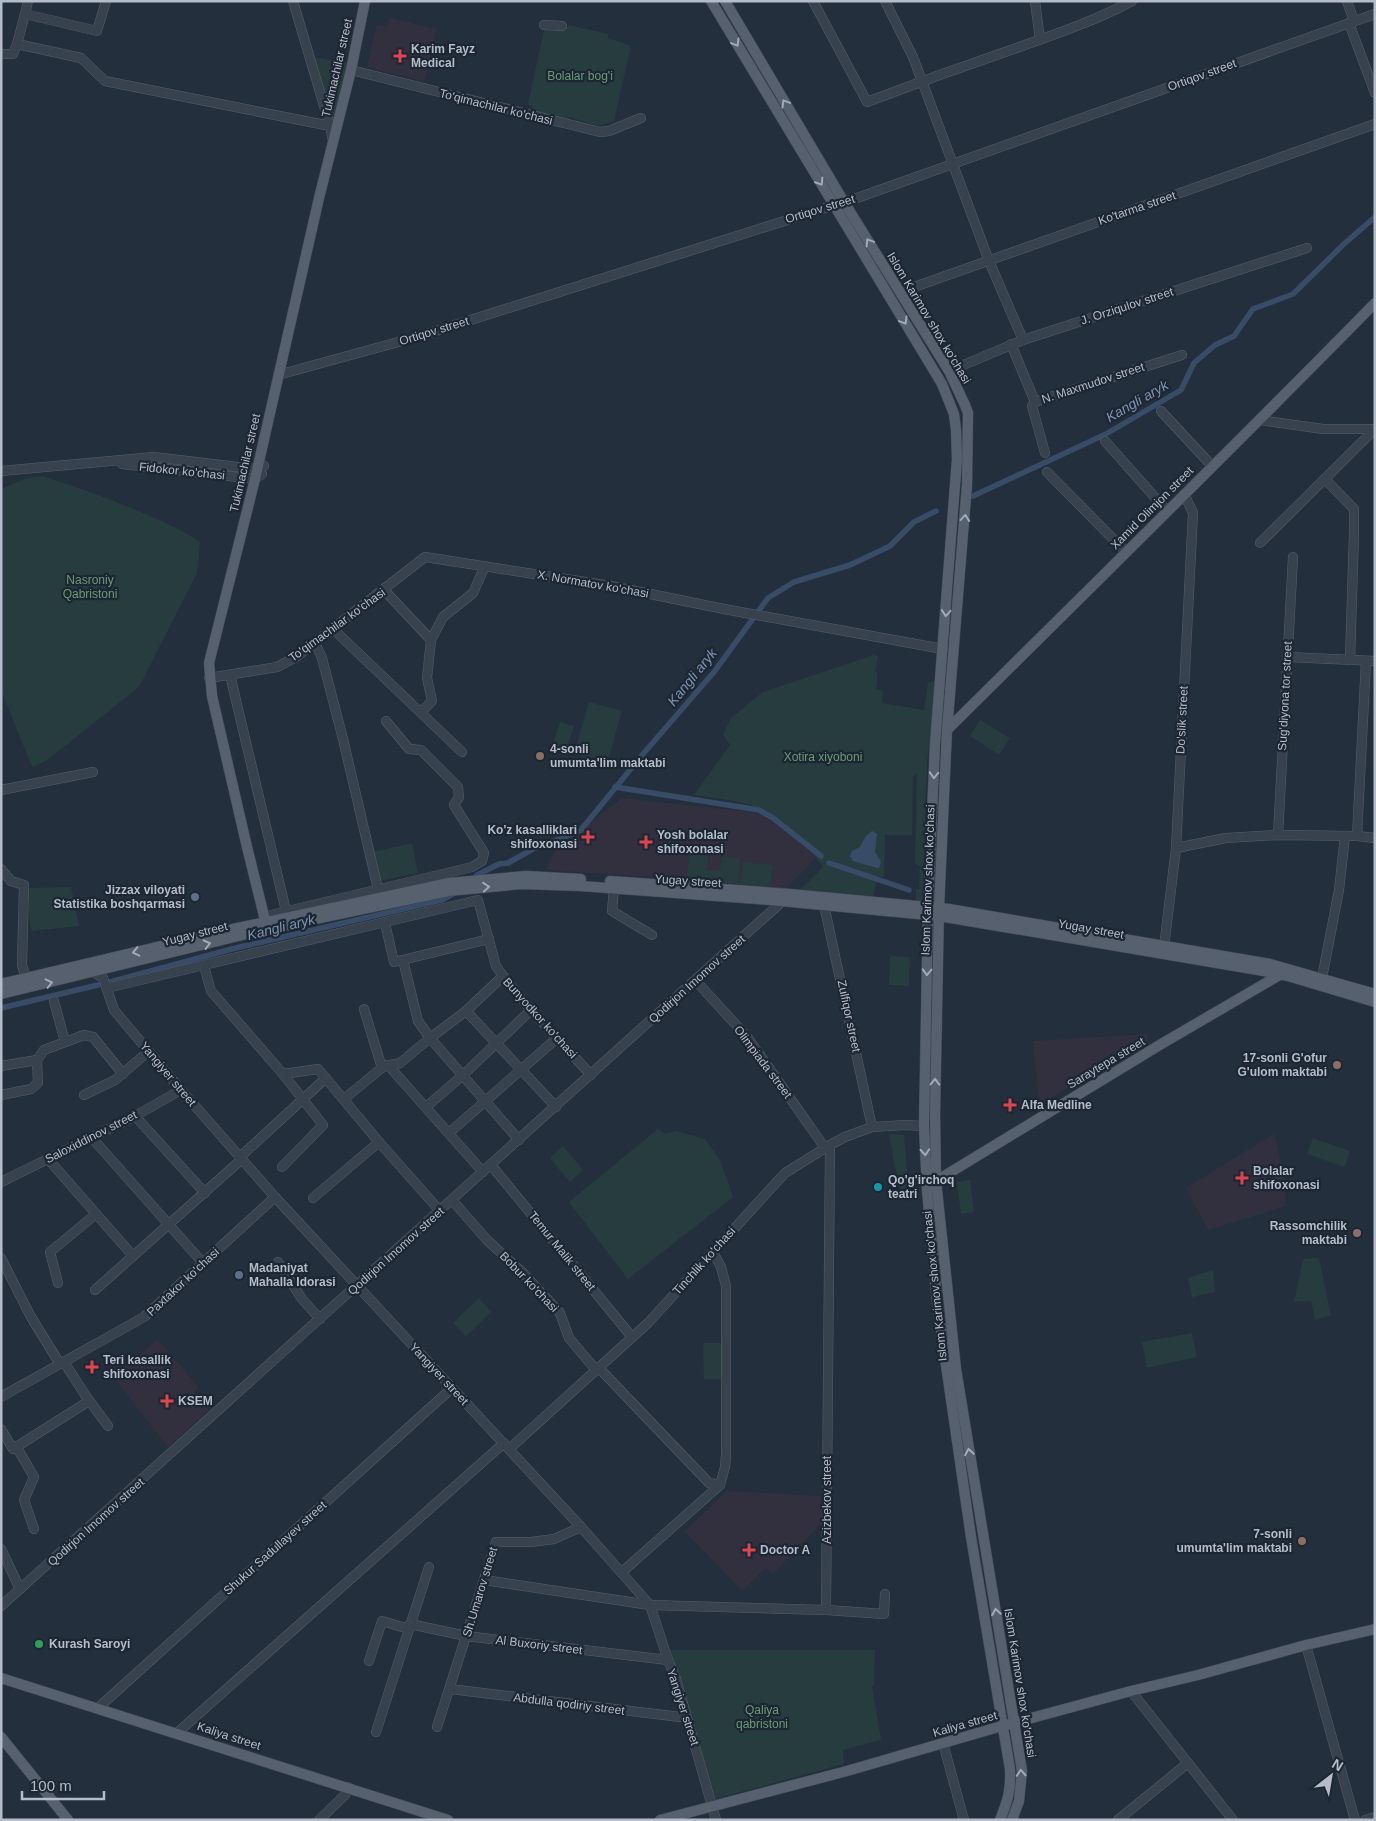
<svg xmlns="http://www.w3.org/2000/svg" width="1376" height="1821" viewBox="0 0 1376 1821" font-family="Arial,sans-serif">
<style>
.medical{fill:#32303f}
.green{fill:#263c3f}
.water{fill:#394c67}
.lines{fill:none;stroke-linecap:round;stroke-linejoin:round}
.canal{stroke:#394c67;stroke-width:5.5}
.minor-casing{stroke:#565f6c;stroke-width:10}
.major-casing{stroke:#414a57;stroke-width:11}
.minor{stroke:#38414e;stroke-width:9}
.major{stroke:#56606e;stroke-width:10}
.oneway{stroke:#a1aab7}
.health-dot{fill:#e0444e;stroke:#1d2633;stroke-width:2}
.education-dot{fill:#8d6e63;stroke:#1d2633;stroke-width:2}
.service-dot{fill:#5c6f8a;stroke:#1d2633;stroke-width:2}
.culture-dot{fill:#0f9aa8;stroke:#1d2633;stroke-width:2}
.leisure-dot{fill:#2e9e5b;stroke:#1d2633;stroke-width:2}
.labels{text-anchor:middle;stroke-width:4.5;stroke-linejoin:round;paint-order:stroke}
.poi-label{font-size:12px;font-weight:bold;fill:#b4bcc9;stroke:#1d2633;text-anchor:start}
.street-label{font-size:12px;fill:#b4bcc9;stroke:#1d2633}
.park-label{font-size:12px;fill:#6b9a76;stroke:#1d2633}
.water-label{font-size:14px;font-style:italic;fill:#7c92b1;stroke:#1d2633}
</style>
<rect width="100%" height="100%" fill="#242f3e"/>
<g class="medical">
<path d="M390 18 436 29 424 81 367 67 377 25 387 27Z"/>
<path d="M622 798 750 812 764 816 794 837 815 857 810 864 784 890 685 879 546 870 555 850Z"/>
<path d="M1147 1034 1148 1042 1040 1104 1033 1050 1034 1041Z"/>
<path d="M1274 1134 1282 1169 1286 1206 1208 1230 1186 1188Z"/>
<path d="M158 1340 199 1388 194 1392 209 1410 168 1447 112 1375Z"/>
<path d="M727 1491 820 1496 822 1523 773 1574 765 1568 742 1591 685 1531Z"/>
</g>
<g class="green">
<path d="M569 25 608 34V38L631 46 614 121 598 126 569 117 568 120 532 111 533 107 528 104 544 30 564 31Z"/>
<path d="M313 57 349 63 339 107H336L334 115 332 117Z"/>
<path d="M42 476C75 486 108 498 141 512 161 521 181 529 200 542L197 573 139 687 46 761 32 767 1 690V489L27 478Z"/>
<path d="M874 655 878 656 875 671 878 673 876 689 883 691 882 703 924 710 928 683 937 681 927 763 922 900 916 902V889H919L920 866 915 863 917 773 913 777 912 835H885L884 877 878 876 873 897 799 891 823 867C817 855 771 815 758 808 749 802 707 797 694 795L730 745 723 735 731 718 763 692Z"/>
<path d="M589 702 622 711 607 764 574 754Z"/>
<path d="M980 720 1010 738 999 755 970 736Z"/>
<path d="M560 722 574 726 566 751 552 747Z"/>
<path d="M412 843 418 873 380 881 373 852Z"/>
<path d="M689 854 708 856 707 870 720 871 722 857 740 858 738 884 687 879Z"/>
<path d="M743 862 773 865 770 888 740 884Z"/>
<path d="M71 887 79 926 32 931 30 926 28 893 30 888Z"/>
<path d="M890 956 910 957 909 986 889 985Z"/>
<path d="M658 1129 664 1134 676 1131 705 1139 720 1160 733 1197 628 1279 569 1202Z"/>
<path d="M889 1134 904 1135 909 1194 903 1198 894 1163Z"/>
<path d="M1313 1138 1350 1151 1345 1167 1307 1154Z"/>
<path d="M563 1146 583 1170 570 1182 550 1158Z"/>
<path d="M970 1180 974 1212 961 1214 957 1182Z"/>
<path d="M1319 1258 1331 1315 1315 1320 1311 1301 1294 1302 1303 1259Z"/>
<path d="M1213 1270 1215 1292 1192 1297 1188 1278Z"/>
<path d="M479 1298 491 1312 466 1336 453 1323Z"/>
<path d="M1192 1333 1197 1357 1147 1368 1142 1342Z"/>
<path d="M703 1343H722L723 1379H704Z"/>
<path d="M670 1650H875L874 1685 872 1686 881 1740 843 1750 844 1764 715 1799Z"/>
</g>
<path class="water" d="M872 831 877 834 875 852 881 862 879 868H877L853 861 850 856 852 851 860 847 866 836Z"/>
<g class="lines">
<g class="canal">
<path d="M973 496 1106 434 1181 390 1194 363 1215 345 1234 336 1253 309 1293 294 1345 243 1375 217"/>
<path d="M615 787 759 810 773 818 821 856"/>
<path d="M829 863 909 890"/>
<path d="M477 875 499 864 508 863 533 849 580 831 643 754 714 672 768 598 794 582 850 565 890 546 914 522 936 511"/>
<path d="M110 982 232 949 442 900 456 892"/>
<path d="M1 1008 98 985"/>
</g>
<g class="minor-casing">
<g id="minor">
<path d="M28 1 25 14 97 31 106 1"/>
<path d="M293 1 330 126 333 127"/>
<path d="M813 1 867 102C914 84 961 67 1008 51 1050 36 1093 22 1132 1"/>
<path d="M885 1 913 57 989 261 1023 340"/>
<path d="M1035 1 1040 40"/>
<path d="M1347 1 1354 21"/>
<path d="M25 14 17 44 81 58 105 81 330 126 333 141"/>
<path d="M1349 23 1375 93"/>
<path d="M544 25 562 26"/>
<path d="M1 54H13L17 44"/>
<path d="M351 70 600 132 609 131 641 118"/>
<path d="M900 292 1375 124"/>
<path d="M1011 344 1035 402 1182 355"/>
<path d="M949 371 1023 340 1307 248"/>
<path d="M278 375 420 336 857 198 1375 14"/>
<path d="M1035 402 1032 406 1045 453"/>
<path d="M1161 411 1212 466"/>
<path d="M1260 420 1323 429H1375"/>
<path d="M1105 441 1167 511"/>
<path d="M122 464 255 479 262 474"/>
<path d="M1 471 154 457 254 469 258 466H264"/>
<path d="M1047 472 1126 552"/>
<path d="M1325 479 1354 509V533L1350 660"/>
<path d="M1260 543 1375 429"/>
<path d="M384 590 431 640 427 678 432 701 421 712"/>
<path d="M333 629 462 752"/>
<path d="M431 640 443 617 473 593 485 566"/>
<path d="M315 643 322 658 343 739 378 889"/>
<path d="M1288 657 1375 661"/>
<path d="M230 675 286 911"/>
<path d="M209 678 277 667 296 657 425 557 611 586 724 609 943 649"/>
<path d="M1 790 93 772"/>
<path d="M1278 835 1293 557"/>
<path d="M1357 836 1366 661"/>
<path d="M1176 848 1226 838 1278 835 1357 836 1375 838"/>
<path d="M1 869 11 881 24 885 22 965 26 978"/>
<path d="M614 888 612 911 652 935"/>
<path d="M824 905 872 1127"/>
<path d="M271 915 472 867 482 861 484 853 454 805 459 797 458 787 421 750 409 749 386 721"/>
<path d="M385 923 394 962 489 939"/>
<path d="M1164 947 1176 848 1193 513 1184 494"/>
<path d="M403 960 418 1021 430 1038 519 1140"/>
<path d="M204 966 211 991 283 1074 318 1069 379 1142 440 1211"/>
<path d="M94 972 103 978 114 1010 181 1090 275 1197 581 1527 650 1605 668 1660 676 1679 716 1820"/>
<path d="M1322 978 1339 890 1345 836"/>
<path d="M696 981 748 1038 825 1148"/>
<path d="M107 988 478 900 496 966 503 976 531 1010 591 1075"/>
<path d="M54 1001 65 1042"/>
<path d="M364 1009 382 1068"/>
<path d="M466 1011 556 1107"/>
<path d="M388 1065 483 1172"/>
<path d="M1 1066 37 1060"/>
<path d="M1 1095 31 1089 38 1083 37 1060 44 1050 84 1035 93 1037 123 1074"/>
<path d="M84 1095 115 1080 149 1051"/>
<path d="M344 1099 384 1066 400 1063 430 1038 466 1011 503 976"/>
<path d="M426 1107 463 1075 531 1010"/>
<path d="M135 1116 205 1193"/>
<path d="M449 1133 557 1038"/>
<path d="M92 1138 203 1263"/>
<path d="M240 1157 326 1078"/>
<path d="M48 1159 133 1256"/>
<path d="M491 1165 632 1337"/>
<path d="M282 1167 323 1125 283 1074"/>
<path d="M1 1182 135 1116 181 1090"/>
<path d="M313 1198 379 1142"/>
<path d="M452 1200 487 1240 523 1273 560 1313 569 1338 596 1370"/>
<path d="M713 1252 721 1267 726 1286V1455L725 1467 720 1485"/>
<path d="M1 1258 31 1317 60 1364"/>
<path d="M278 1262 302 1299 320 1319"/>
<path d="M58 1283 50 1252 96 1214"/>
<path d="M95 1290 242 1159"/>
<path d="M599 1368 709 1483 720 1485 622 1572"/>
<path d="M1 1397 144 1317 275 1197"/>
<path d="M88 1399 108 1426"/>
<path d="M1 1429 13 1449 89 1401 64 1362"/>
<path d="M16 1446 34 1477 24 1500 34 1529"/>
<path d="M509 1449 648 1323 785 1173 830 1145 845 1137 872 1127 906 1125 924 1126"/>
<path d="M1 1549 20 1589"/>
<path d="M484 1580 650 1605 826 1610 830 1145"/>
<path d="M1 1606 786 898"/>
<path d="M826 1610 884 1614 885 1594"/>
<path d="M410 1624 466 1636 668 1660"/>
<path d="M1306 1645 1355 1820"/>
<path d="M369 1661 382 1621 409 1629"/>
<path d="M450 1689 680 1717 686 1713"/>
<path d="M1131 1691 1233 1820"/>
<path d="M98 1708 452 1388"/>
<path d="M437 1727 496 1542H531L554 1539 581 1527"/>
<path d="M376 1732 429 1567"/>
<path d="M177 1733 504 1443"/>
<path d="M943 1743 964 1820"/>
<path d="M319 1820 345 1795 348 1787"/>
<path d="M1118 1820 1188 1763"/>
<path d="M1365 1820 1375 1817"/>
</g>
</g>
<g class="major-casing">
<g id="major">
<path d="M711 1 942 384 954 414 956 430 957 459 935 744 928 906 924 1126 927 1190 937 1301 947 1372 971 1537 1010 1769C1011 1790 1008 1800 1000 1820"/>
<path d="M725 1 844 202 949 371 965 405 968 413 967 485 947 730 939 908 935 1115 936 1181 956 1369 1022 1771 1019 1801 1012 1820"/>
<path d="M947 730C1090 588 1234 447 1375 303"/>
<path d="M610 881 790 894 949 909 1270 964 1375 994"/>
<path d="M267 928 247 847 212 696 209 663 255 479 319 198 351 70 365 1"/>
<path d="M1 984 233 929 449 883 526 876 581 879"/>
<path d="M1 994 263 930 448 891 522 884 580 886 770 900 939 916 1264 971 1288 976 1375 1002"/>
<path d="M936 1181 1163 1043 1283 973"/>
<path d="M1 1678 448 1820"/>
<path d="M1 1737 68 1820"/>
<path d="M660 1820 847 1771 995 1728 1131 1691 1198 1675 1306 1645 1375 1629"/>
</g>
</g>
<use href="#minor" class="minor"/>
<use href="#major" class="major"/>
</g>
<defs><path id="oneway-chevron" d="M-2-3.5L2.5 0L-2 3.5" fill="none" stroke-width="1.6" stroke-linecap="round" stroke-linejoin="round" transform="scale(1.25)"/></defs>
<g class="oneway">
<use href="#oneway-chevron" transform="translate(736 43) rotate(59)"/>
<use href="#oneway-chevron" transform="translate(785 103) rotate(-121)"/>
<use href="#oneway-chevron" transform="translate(820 182) rotate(58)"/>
<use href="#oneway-chevron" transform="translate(869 242) rotate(-121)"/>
<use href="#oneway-chevron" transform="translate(904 321) rotate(59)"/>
<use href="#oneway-chevron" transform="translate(965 518) rotate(-85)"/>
<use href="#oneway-chevron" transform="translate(946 613) rotate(95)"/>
<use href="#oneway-chevron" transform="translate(934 775) rotate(92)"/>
<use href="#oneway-chevron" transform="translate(486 887) rotate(-5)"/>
<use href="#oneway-chevron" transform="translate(207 944) rotate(-14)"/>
<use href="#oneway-chevron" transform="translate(136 952) rotate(167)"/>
<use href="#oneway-chevron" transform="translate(927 972) rotate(92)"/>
<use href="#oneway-chevron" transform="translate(49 983) rotate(-13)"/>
<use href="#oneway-chevron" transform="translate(935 1082) rotate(-89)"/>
<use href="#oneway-chevron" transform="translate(925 1152) rotate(87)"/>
<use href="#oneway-chevron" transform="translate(969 1452) rotate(-99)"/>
<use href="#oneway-chevron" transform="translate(996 1612) rotate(-99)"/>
<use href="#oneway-chevron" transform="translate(1021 1773) rotate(-93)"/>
</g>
<g class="health-dot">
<path d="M397.5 48.5h5v5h5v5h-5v5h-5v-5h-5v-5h5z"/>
<path d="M585.5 829.5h5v5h5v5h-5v5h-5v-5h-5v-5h5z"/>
<path d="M643.5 834.5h5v5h5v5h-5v5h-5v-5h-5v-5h5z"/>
<path d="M1007.5 1097.5h5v5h5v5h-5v5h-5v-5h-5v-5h5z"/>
<path d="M1239.5 1170.5h5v5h5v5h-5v5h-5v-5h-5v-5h5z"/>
<path d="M89.5 1359.5h5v5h5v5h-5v5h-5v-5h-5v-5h5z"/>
<path d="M164.5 1393.5h5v5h5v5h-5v5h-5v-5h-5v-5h5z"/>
<path d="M746.5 1542.5h5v5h5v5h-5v5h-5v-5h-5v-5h5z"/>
</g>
<g class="education-dot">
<circle cx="540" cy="756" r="5"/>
<circle cx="1337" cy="1065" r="5"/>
<circle cx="1357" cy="1233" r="5"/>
<circle cx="1302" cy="1541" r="5"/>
</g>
<g class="service-dot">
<circle cx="195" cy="897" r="5"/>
<circle cx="239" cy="1275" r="5"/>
</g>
<circle class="culture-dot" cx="878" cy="1187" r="5"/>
<circle class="leisure-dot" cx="39" cy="1644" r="5"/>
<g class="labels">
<g class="poi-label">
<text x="411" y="53">Karim Fayz<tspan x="411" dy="14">Medical</tspan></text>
<text x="550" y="753">4-sonli<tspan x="550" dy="14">umumta'lim maktabi</tspan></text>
<text x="577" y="834" text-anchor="end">Ko'z kasalliklari<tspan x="577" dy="14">shifoxonasi</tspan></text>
<text x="657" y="839">Yosh bolalar<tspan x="657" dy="14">shifoxonasi</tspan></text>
<text x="185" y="894" text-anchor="end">Jizzax viloyati<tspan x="185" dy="14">Statistika boshqarmasi</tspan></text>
<text x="1327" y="1062" text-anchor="end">17-sonli G'ofur<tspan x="1327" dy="14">G'ulom maktabi</tspan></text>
<text x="1021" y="1109">Alfa Medline</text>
<text x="1253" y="1175">Bolalar<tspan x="1253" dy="14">shifoxonasi</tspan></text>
<text x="888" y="1184">Qo'g'irchoq<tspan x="888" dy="14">teatri</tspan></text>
<text x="1347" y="1230" text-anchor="end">Rassomchilik<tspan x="1347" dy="14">maktabi</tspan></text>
<text x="249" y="1272">Madaniyat<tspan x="249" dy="14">Mahalla Idorasi</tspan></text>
<text x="103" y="1364">Teri kasallik<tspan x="103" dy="14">shifoxonasi</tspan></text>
<text x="178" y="1405">KSEM</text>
<text x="1292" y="1538" text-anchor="end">7-sonli<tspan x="1292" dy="14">umumta'lim maktabi</tspan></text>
<text x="760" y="1554">Doctor A</text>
<text x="49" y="1648">Kurash Saroyi</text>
</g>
<g class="street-label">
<text transform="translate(337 68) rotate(-77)" y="4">Tukimachilar street</text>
<text transform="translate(1202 75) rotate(-20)" y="4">Ortiqov street</text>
<text transform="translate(496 107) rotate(14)" y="4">To'qimachilar ko'chasi</text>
<text transform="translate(1137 208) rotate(-19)" y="4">Ko'tarma street</text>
<text transform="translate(820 209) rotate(-17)" y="4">Ortiqov street</text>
<text transform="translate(1127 306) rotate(-18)" y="4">J. Orziqulov street</text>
<text transform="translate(929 318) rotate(59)" y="4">Islom Karimov shox ko'chasi</text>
<text transform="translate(434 331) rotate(-17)" y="4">Ortiqov street</text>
<text transform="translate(1093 383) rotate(-18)" y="4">N. Maxmudov street</text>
<text transform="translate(245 463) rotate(-77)" y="4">Tukimachilar street</text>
<text transform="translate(182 471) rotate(6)" y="4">Fidokor ko'chasi</text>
<text transform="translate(1152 508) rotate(-45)" y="4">Xamid Olimjon street</text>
<text transform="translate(593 584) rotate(10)" y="4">X. Normatov ko'chasi</text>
<text transform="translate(337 625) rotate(-36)" y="4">To'qimachilar ko'chasi</text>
<text transform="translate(1285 696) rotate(-87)" y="4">Sug'diyona tor street</text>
<text transform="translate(1182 720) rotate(-87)" y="4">Do'slik street</text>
<text transform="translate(928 880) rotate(-88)" y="4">Islom Karimov shox ko'chasi</text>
<text transform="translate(688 881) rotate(4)" y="4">Yugay street</text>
<text transform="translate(1091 929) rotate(10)" y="4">Yugay street</text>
<text transform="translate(195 934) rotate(-14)" y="4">Yugay street</text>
<text transform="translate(697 979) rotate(-42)" y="4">Qodirjon Imomov street</text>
<text transform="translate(849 1016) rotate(78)" y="4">Zulfiqor street</text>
<text transform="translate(540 1018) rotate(48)" y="4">Bunyodkor ko'chasi</text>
<text transform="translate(763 1062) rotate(53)" y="4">Olimpiada street</text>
<text transform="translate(1106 1063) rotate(-31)" y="4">Saraytepa street</text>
<text transform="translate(168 1074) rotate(50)" y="4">Yangiyer street</text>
<text transform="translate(91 1137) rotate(-27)" y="4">Saloxiddinov street</text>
<text transform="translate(396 1251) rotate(-42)" y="4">Qodirjon Imomov street</text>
<text transform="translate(562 1251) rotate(51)" y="4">Temur Malik street</text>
<text transform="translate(704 1261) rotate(-48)" y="4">Tinchlik ko'chasi</text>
<text transform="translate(183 1282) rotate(-43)" y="4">Paxtakor ko'chasi</text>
<text transform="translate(529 1282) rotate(46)" y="4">Bobur ko'chasi</text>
<text transform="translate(935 1286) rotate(-96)" y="4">Islom Karimov shox ko'chasi</text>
<text transform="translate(439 1374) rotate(47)" y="4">Yangiyer street</text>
<text transform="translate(827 1500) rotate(-90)" y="4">Azizbekov street</text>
<text transform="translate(96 1522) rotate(-42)" y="4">Qodirjon Imomov street</text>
<text transform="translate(275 1548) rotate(-42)" y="4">Shukur Sadullayev street</text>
<text transform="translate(480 1592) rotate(-73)" y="4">Sh.Umarov street</text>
<text transform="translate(539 1645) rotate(7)" y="4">Al Buxoriy street</text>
<text transform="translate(1020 1683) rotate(81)" y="4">Islom Karimov shox ko'chasi</text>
<text transform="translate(569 1704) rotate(7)" y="4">Abdulla qodiriy street</text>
<text transform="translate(683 1707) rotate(72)" y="4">Yangiyer street</text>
<text transform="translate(965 1724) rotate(-16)" y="4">Kaliya street</text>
<text transform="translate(229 1736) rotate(18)" y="4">Kaliya street</text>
</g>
<g class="park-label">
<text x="580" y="80">Bolalar bog'i</text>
<text x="90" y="584">Nasroniy<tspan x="90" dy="14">Qabristoni</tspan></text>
<text x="823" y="761">Xotira xiyoboni</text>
<text x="762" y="1714">Qaliya<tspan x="762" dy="14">qabristoni</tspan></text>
</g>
<g class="water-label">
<text transform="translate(1137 401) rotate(-30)" y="5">Kangli aryk</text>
<text transform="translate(692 677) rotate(-51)" y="5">Kangli aryk</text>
<text transform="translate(281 927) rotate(-14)" y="5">Kangli aryk</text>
</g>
</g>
<rect width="1376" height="1821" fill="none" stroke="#b4bcc9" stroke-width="5"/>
<g transform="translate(1331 1776) rotate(31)" stroke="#1d2633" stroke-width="4" paint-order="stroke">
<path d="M0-4L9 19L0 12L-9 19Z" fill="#b4bcc9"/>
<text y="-8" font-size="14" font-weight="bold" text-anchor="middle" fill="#b4bcc9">N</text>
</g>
<path d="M22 1791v8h82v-8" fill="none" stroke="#b4bcc9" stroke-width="2.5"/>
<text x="30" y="1791" font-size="15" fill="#b4bcc9" stroke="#1d2633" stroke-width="4" paint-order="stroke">100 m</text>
</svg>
